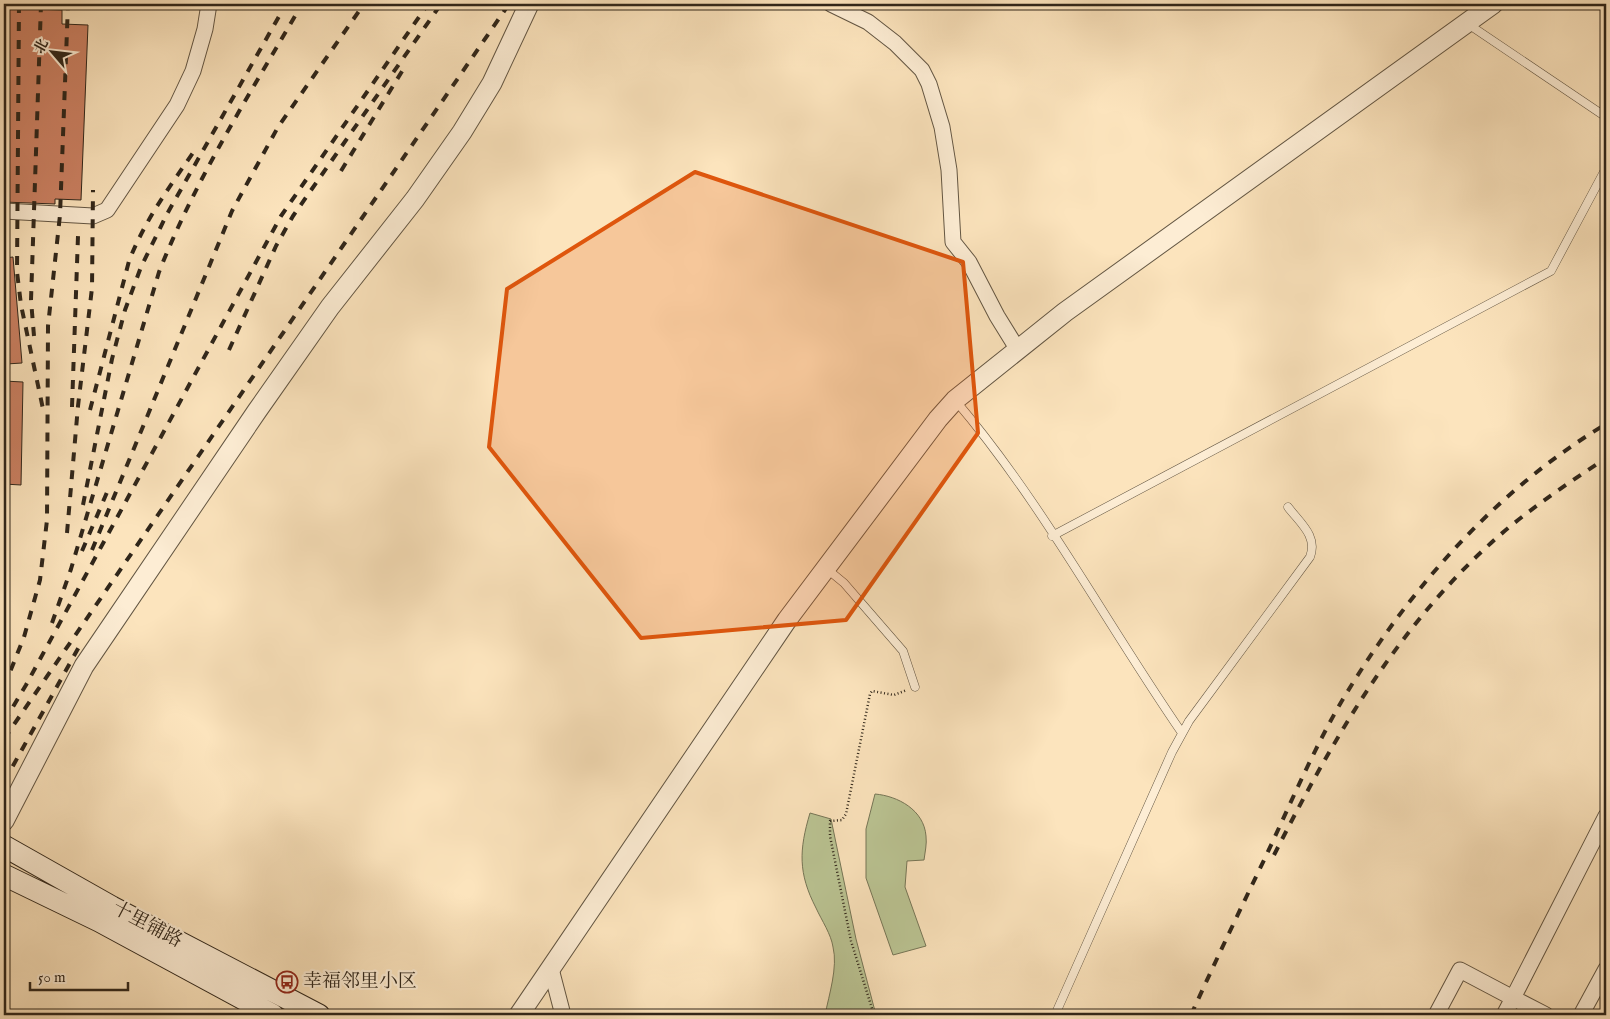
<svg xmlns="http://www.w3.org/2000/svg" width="1610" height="1019" font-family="'IM FELL English','Noto Serif SC',serif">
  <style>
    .green { fill: #bbc594; stroke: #767657 }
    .building { fill: #cb8062; stroke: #30261a }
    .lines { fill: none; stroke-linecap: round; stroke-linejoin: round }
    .service-casing { stroke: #635643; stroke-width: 9 }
    .minor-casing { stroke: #635643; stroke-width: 17 }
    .tertiary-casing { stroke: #635643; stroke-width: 21 }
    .secondary-casing { stroke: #30261a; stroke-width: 23 }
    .path { stroke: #30261a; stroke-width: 2.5; stroke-dasharray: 1 2.5; stroke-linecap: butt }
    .service { stroke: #fdedd4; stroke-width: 8 }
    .minor { stroke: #fdedd4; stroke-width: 15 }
    .tertiary { stroke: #fdedd4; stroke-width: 19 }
    .secondary { stroke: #fdedd4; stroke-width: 21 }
    .rail { stroke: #30261a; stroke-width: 4; stroke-dasharray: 9 9; stroke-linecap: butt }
    .marked { fill: #df560d; fill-opacity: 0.2; stroke: #df560d; stroke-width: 4; stroke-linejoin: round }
    .labels { text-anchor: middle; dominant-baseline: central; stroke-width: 4.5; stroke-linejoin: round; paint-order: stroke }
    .street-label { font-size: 19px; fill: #30261a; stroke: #fdedd4 }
    .poi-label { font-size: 19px; fill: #30261a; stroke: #fdedd4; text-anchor: start }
  </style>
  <rect width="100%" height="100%" fill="#fce4bd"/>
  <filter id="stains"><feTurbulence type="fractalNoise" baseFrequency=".004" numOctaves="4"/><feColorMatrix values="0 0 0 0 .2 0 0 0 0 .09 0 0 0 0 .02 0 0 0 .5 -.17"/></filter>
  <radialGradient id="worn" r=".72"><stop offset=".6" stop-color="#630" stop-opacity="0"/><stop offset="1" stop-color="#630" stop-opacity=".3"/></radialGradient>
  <path class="green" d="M875 794C898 796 924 810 926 836 927 844 925 852 924 860L907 861 905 887 926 946 893 955 866 878V829Z
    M810 813 831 819 856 939 876 1015H825C829 995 838 967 833 947 831 934 822 921 816 908 798 873 799 850 810 813Z"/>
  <path class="building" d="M4 8 62 10V24L88 25 81 200 55 199V204L4 202Z
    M13 257 22 363 6 364 4 258Z
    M4 381 23 382 21 485 4 484Z"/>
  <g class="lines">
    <g class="service-casing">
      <path id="service" d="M1468 24 1606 117
        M955 400C1042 502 1106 623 1182 733
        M1052 536 1551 271 1606 168
        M827 569 844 583 903 651 915 687
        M1055 1015 1172 752 1189 721 1310 557C1318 536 1300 523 1288 507"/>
    </g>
    <g class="minor-casing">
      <path id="minor" d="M831 4 868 22 895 43 922 70 929 84 942 127 949 170 953 242 969 262 997 316 1018 350
        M4 211 93 216 107 210 177 105 193 71 205 29 209 4
        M551 969 563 1015
        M1436 1015 1460 970 1513 998 1606 816
        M1504 1015 1513 998 1546 1015
        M1581 1015 1606 969"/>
    </g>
    <g class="tertiary-casing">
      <path id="tertiary" d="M4 821 84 666 257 411 330 307 415 199 462 132 492 83 529 4
        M519 1015 787 620 938 419 955 400 1065 312 1493 4"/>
    </g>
    <g class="secondary-casing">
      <path id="secondary" d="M4 846 112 907 319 1015
        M4 875 99 921 273 1015"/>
    </g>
    <path class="path" d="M874 1015 851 941 830 836V821L842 820 846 814 870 694 872 691 894 695 907 690"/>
    <use href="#service" class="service"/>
    <use href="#minor" class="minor"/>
    <use href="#tertiary" class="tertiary"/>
    <use href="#secondary" class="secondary"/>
    <path class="rail" d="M19 4 17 272 21 305 43 409
      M341 171 404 68
      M34 336 31 300 41 4
      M229 350 276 246 293 216 441 4
      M72 407 78 236
      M90 410 129 261C145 220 170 186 195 150
      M83 505 112 359 125 310 141 267 167 214 286 4
      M67 533 78 406 92 288 93 190
      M92 550 232 211 278 127 364 4
      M82 551 108 490
      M52 623 71 569 159 272C196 178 251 92 302 4
      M4 687 24 637 40 580 47 520 48 326 60 215 68 4
      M4 722 26 685 281 216 428 4
      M4 739 509 4
      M4 782 80 645
      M1274 855C1332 741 1395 630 1491 543 1526 511 1567 484 1606 458
      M1191 1015C1215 962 1240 910 1265 858 1290 805 1313 750 1343 699 1409 589 1496 490 1606 424"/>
  </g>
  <path class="marked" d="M695 172 963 262 978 433 846 620 641 638 489 447 507 289Z"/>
  <defs>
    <g id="bus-ring" transform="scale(1.125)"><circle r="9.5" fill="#fdedd4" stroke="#8f2418" stroke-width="1.5"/><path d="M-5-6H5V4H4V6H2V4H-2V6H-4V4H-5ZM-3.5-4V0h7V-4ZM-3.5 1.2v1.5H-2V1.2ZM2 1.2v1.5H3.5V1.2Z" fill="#8f2418"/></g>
  </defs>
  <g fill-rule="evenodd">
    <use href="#bus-ring" x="287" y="982"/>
  </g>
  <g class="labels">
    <g class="street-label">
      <text transform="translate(147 925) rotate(28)">十里铺路</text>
    </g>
    <g class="poi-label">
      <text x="303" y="982">幸福邻里小区</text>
    </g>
  </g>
  <rect width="1610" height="1019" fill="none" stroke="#fce4bd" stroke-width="20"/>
  <rect x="5" y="5" width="1600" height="1009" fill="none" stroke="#30261a" stroke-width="2.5"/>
  <rect x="10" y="10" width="1590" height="999" fill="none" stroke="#30261a"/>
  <g transform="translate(52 52) rotate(298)" stroke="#fdedd4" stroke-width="4" paint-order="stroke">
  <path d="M0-4L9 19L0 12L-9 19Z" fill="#30261a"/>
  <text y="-8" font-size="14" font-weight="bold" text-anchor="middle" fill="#30261a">北</text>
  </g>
  <path d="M30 982v8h98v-8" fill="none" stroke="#30261a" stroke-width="2.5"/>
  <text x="38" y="982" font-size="15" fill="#30261a" stroke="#fdedd4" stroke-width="4" paint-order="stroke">50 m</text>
  <rect width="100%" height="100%" filter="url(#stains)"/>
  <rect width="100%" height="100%" fill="url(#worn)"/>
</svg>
